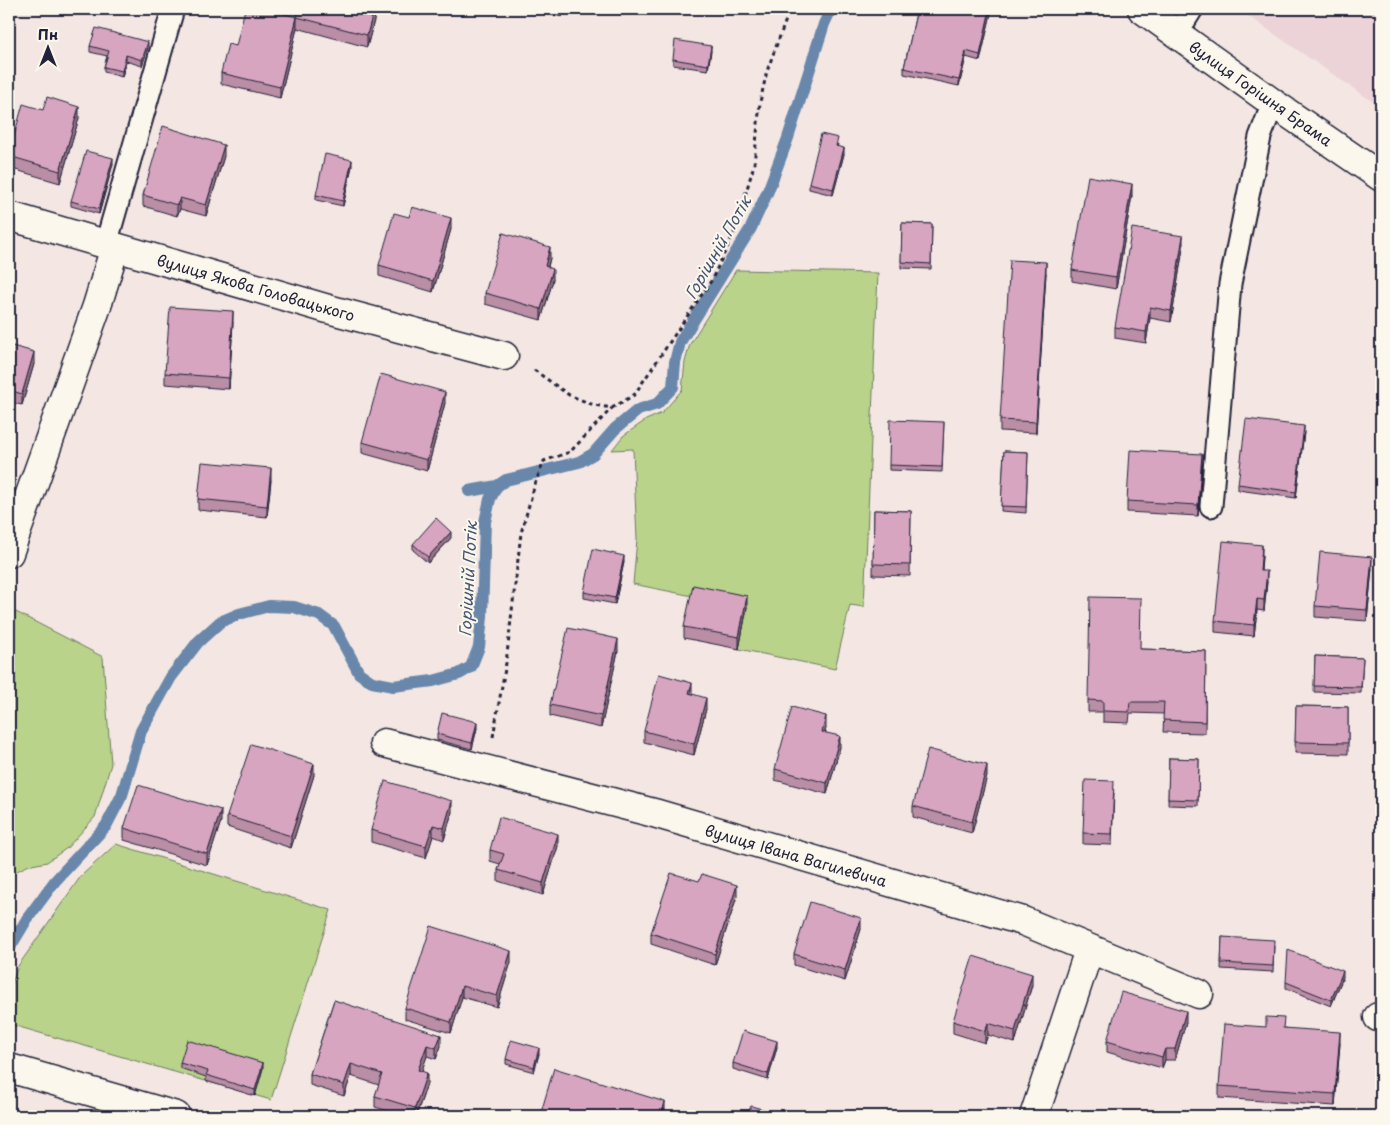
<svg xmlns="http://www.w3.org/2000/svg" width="1390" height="1125" font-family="'Playpen Sans',sans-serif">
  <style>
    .built { fill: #ecd3d8 }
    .green { fill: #b9d38a; stroke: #6e7a62 }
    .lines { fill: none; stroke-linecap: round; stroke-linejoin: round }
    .stream { stroke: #6887aa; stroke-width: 12 }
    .service-casing { stroke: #22223b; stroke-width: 25 }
    .minor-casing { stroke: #22223b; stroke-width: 31 }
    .tertiary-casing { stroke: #22223b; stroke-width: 31 }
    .path { stroke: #22223b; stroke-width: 3; stroke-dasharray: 4 4; stroke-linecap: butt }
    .service { stroke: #fbf7ec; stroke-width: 21 }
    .minor { stroke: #fbf7ec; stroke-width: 28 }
    .tertiary { stroke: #fbf7ec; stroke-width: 28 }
    .wall { fill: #ba8ea5; stroke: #22223b }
    .shaded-wall { fill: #977486; stroke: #22223b }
    .building { fill: #d8a5c0; stroke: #22223b }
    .labels { text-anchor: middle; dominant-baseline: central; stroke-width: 4; stroke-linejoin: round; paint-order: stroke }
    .street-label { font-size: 15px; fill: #22223b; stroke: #fbf7ec }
    .water-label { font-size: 16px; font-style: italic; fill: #455472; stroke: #fbf7ec }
  </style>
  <rect width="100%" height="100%" fill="#f4e7e3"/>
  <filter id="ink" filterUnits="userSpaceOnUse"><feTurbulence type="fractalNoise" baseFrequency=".02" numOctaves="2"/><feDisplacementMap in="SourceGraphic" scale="10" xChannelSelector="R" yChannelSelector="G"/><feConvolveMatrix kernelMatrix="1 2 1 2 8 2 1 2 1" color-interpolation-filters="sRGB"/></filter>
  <g filter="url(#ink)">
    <path class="built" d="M1238 9H1381V96L1376 104Z"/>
    <path class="green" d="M736 270 878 273 864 607 850 605 835 669 739 649 747 607 633 584 637 539 633 449 612 450 623 436 646 420 662 413 682 390 685 362 690 344Z
      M16 612 103 657 111 764 95 817 67 848 47 862 27 866 15 872 9 879V623Z
      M116 844 331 910 271 1100 9 1024V992L18 966 81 876Z"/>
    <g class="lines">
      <path class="stream" d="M469 491 497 486
        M9 949 27 919 55 881 106 826 122 795 141 731 171 677 198 642 220 622 239 614 269 606 294 607 319 615 334 626 359 673 372 682 393 686 433 681 459 674 471 667 479 647 482 617 485 522 490 499 497 486 506 480 579 462 593 454 615 429 638 410 657 404 673 387 675 362 680 342 751 228 768 191 788 138 824 24 831 9"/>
      <g class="service-casing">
        <path id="service" d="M1177 33 1192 9
          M106 244 173 9
          M1211 506 1230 284 1260 137 1273 103"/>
      </g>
      <g class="minor-casing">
        <path id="minor" d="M9 216 328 309 504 356
          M9 553 97 306 115 247
          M384 743 654 813 1023 921 1199 994
          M1378 1017 1381 1018
          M9 1068 176 1116
          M1034 1116 1089 950"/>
      </g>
      <g class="tertiary-casing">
        <path id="tertiary" d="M1142 9 1273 103 1381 177"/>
      </g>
      <path class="path" d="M534 370 569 395 594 405 612 408 634 395 711 281 734 233 754 165 760 102 767 71 790 9
        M493 737 506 663 521 533 535 484 544 461 570 452 612 408"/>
      <use href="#service" class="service"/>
      <use href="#minor" class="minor"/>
      <use href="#tertiary" class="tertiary"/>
    </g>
    <path class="wall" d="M299 9H377L367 47 297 28 280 98 221 84V73L236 46 297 17Z
      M533 9H564L562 17 533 10Z
      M917 9H992L980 61 966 57 959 86 904 74V68Z
      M90 46 148 48 142 66 126 61 122 77 104 72V67L107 56 90 52Z
      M711 51 708 70 673 65V59Z
      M43 110 79 118 60 183 9 168V154Z
      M838 144 837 147 844 154 833 195 809 189V183Z
      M224 156 206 216 180 209 177 216 143 206V195Z
      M113 164 99 214 71 206V201Z
      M352 166 343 206 316 200V195Z
      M1132 195 1116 289 1072 281V270Z
      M902 223 932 224 931 269 901 268Z
      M451 229 433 292 379 276V265Z
      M1183 248 1171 322 1150 318 1146 343 1115 338V327Z
      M550 258 548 267 553 280 541 320 485 304V293Z
      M1046 273 1036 433 1000 431V420Z
      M233 322 229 389 165 384V373Z
      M9 345 34 364 22 405 9 402Z
      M445 403 427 471 362 453V442Z
      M944 422 942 472 889 470V465Z
      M1304 432 1296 498 1238 490V484Z
      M1004 451 1028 452 1026 513 1001 511Z
      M1202 465 1198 516 1127 512V501Z
      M271 480 267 517 198 510V499Z
      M874 510 911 511 910 576 873 575Z
      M451 538 428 563 413 550V544Z
      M1262 556 1261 571 1267 582 1264 611 1257 610 1254 636 1215 632V621Z
      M624 562 615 604 584 598V592Z
      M1372 568 1367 621 1315 617V606Z
      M747 607 739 649 684 638V627Z
      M1140 649 1206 651 1205 733 1163 732 1164 714 1130 713 1129 723 1103 722V712H1088V700Z
      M618 651 601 728 550 716V705Z
      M1315 656 1363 658 1361 693 1314 692Z
      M692 694 706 709 694 755 644 742V731Z
      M1296 706 1348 707V754L1295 753Z
      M477 728 472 749 437 740V734Z
      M826 728 825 732 840 747 827 794 775 780V769Z
      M1169 758 1199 759 1198 806 1168 805Z
      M314 775 291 848 227 827V816Z
      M987 776 972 833 913 817V806Z
      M1114 793 1112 845 1083 844V833Z
      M452 812 444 840 433 836 426 858 371 842V830Z
      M221 821 207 865 124 840V828Z
      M558 846 543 895 498 881V870L500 864 490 861V850Z
      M737 896 715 965 651 944V933Z
      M861 929 845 981 794 965V954Z
      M1222 937 1274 946 1273 972 1221 969Z
      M511 962 497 1007 462 997 451 1033 405 1019V1008Z
      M1343 977 1331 1006 1286 988V982Z
      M1032 985 1015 1043 988 1035 985 1043 953 1033V1021Z
      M334 1000 441 1046 436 1059 427 1056 421 1072 427 1084 416 1116H405L375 1107V1096L379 1085 351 1076 344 1096 310 1085V1074Z
      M1186 1022 1175 1060H1165L1162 1068 1107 1052V1041Z
      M1284 1028 1340 1043 1335 1106 1219 1098V1086Z
      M777 1047 768 1080 733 1069V1063Z
      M539 1054 534 1072 506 1064V1059Z
      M180 1063 263 1068 255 1096 206 1081V1077L180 1068Z"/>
    <path class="shaded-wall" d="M374 9H377L367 47V35Z
      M562 9H564L562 17Z
      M990 9H992L980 61V55Z
      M297 17V28L280 98V87Z
      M148 42V48L142 66V60Z
      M711 46V51L708 70V65Z
      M966 51V57L959 86V80Z
      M126 55V61L122 77V71Z
      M79 107V118L60 183V171Z
      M224 145V156L206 216V205Z
      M844 148V154L833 195V189Z
      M113 158V164L99 214V209Z
      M352 160V166L343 206V201Z
      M1132 184V195L1116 289V277Z
      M180 198V209L177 216V205Z
      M451 218V229L433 292V281Z
      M1183 236V248L1171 322V311Z
      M550 247V258L545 277V266Z
      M1046 262V273L1036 433V422Z
      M553 269V280L541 320V309Z
      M1150 307V318L1146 343V332Z
      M233 311V322L229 389V378Z
      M34 352V364L22 405V394Z
      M445 392V403L427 471V460Z
      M1304 426V432L1296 498V492Z
      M1202 454V465L1198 516V505Z
      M271 468V480L267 517V506Z
      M451 532V538L428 563V557Z
      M1262 545V556L1260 582V571Z
      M624 556V562L615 604V598Z
      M1372 557V568L1367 621V610Z
      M1267 571V582L1264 611V600Z
      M747 596V607L739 649V637Z
      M1257 599V610L1254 636V625Z
      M618 639V651L601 728V716Z
      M692 683V694L689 693Z
      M706 698V709L694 755V744Z
      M826 716V728L822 743V732Z
      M477 722V728L472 749V743Z
      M840 736V747L827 794V783Z
      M314 764V775L291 848V836Z
      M987 765V776L972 833V822Z
      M452 801V812L444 840V828Z
      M221 810V821L207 865V854Z
      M433 825V836L426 858V846Z
      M558 834V846L543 895V883Z
      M737 885V896L715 965V954Z
      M861 918V929L845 981V970Z
      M511 951V962L497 1007V996Z
      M1343 971V977L1331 1006V1000Z
      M1032 974V985L1015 1043V1031Z
      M462 986V997L451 1033V1022Z
      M1186 1011V1022L1175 1060V1049Z
      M988 1023V1035L985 1043V1031Z
      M1340 1032V1043L1335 1106V1094Z
      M441 1035V1046L436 1059V1048Z
      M777 1041V1047L768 1080V1074Z
      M427 1045V1056L418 1082V1070Z
      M539 1048V1054L534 1072V1067Z
      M1165 1049V1060L1162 1068V1057Z
      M263 1063V1068L255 1096V1090Z
      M351 1064V1076L344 1096V1085Z
      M427 1073V1084L416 1116H415V1108Z
      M665 1102V1113L664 1116H661Z"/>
    <path class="building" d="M245 9H264L297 17 280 87 221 73 228 44 236 46Z
      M299 9H374L367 35 297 17Z
      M917 9H990L980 55 966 51 959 80 904 68Z
      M96 28 148 42 142 60 126 55 122 71 104 67 109 51 90 46Z
      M675 40 711 46 708 65 673 59Z
      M47 97 79 107 60 171 9 156V154L23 104 43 110Z
      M163 126 224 145 206 205 180 198 177 205 143 195Z
      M821 134 838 138 836 146 844 148 833 189 809 183Z
      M86 151 113 158 99 209 71 201Z
      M325 154 352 160 343 201 316 195Z
      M1088 176 1132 184 1116 277 1072 270Z
      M412 207 451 218 433 281 379 265 394 213 409 217Z
      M902 223 932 224 931 264 901 262Z
      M1132 228 1183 236 1171 311 1150 307 1146 332 1115 327Z
      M503 233 550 247 545 266 553 269 541 309 485 293Z
      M1010 260 1046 262 1036 422 1000 420Z
      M170 307 233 311 229 378 165 373Z
      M9 345 34 352 22 394 9 390Z
      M381 374 445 392 427 460 362 442Z
      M1246 419 1304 426 1296 492 1238 484Z
      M890 420 944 422 942 467 889 465Z
      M1130 450 1202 454 1198 505 1127 501Z
      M1004 451 1028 452 1026 507 1001 506Z
      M202 462 271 468 267 506 198 499Z
      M874 510 911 511 910 565 873 564Z
      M436 518 451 532 428 557 413 544Z
      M1223 541 1262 545 1260 571H1267L1264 600 1257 599 1254 625 1215 621Z
      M593 549 624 556 615 598 584 592Z
      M1320 552 1372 557 1367 610 1315 606Z
      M693 585 747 596 739 637 684 627Z
      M1090 597 1141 598 1140 649 1206 651 1205 722 1163 720 1164 702H1130L1129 712 1103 711V701L1088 700Z
      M568 628 618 639 601 716 550 705Z
      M1315 656 1363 658 1361 687 1314 686Z
      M659 674 692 683 689 693 706 698 694 744 644 731Z
      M1296 706 1348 707V743L1295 742Z
      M792 707 826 716 822 732 840 736 827 783 775 769Z
      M442 713 477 722 472 743 437 734Z
      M251 744 314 764 291 836 227 816Z
      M928 749 987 765 972 822 913 806Z
      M1169 758 1199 759 1198 800 1168 799Z
      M1085 780 1114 781 1112 834 1083 833Z
      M385 781 452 801 444 828 433 825 426 846 371 830Z
      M138 785 221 810 207 854 124 828Z
      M499 817 558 834 543 883 498 870 504 854 490 850Z
      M671 873 699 881 702 874 737 885 715 954 651 933Z
      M810 902 861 918 845 970 794 954Z
      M431 926 511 951 497 996 462 986 451 1022 405 1008Z
      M1222 937 1274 940 1273 966 1221 963Z
      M1288 950 1343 971 1331 1000 1286 982Z
      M973 956 1032 974 1015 1031 988 1023 985 1031 953 1021Z
      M1121 992 1186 1011 1175 1049H1165L1162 1057 1107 1041Z
      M334 1000 441 1035 436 1048 427 1045 418 1070 427 1073 415 1108 375 1096 382 1074 351 1064 344 1085 310 1074Z
      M1266 1017 1284 1018 1283 1028 1340 1032 1335 1094 1219 1086 1224 1024 1266 1027Z
      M743 1031 777 1041 768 1074 733 1063Z
      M187 1040 263 1063 255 1090 206 1075 208 1071 180 1063Z
      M511 1040 539 1048 534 1067 506 1059Z
      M554 1068 665 1102 661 1116H540Z
      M751 1106 788 1116H747Z"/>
  </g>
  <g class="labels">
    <g class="street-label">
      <text transform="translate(1261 93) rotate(35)">вулиця Горішня Брама</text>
      <text transform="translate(256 287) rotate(16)">вулиця Якова Головацького</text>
      <text transform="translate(796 855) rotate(16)">вулиця Івана Вагилевича</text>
    </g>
    <g class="water-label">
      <text transform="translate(717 247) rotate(-60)">Горішній Потік</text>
      <text transform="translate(467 579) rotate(-87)">Горішній Потік</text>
    </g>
  </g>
  <rect width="1390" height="1125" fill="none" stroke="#fbf7ec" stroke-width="30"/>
  <rect x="15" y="15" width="1360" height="1095" fill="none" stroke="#22223b" stroke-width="2" filter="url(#ink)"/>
  <g transform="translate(48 48)" stroke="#fbf7ec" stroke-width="4" paint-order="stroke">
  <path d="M0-4L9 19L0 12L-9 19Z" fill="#22223b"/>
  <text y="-8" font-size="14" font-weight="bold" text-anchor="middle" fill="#22223b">Пн</text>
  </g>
</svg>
